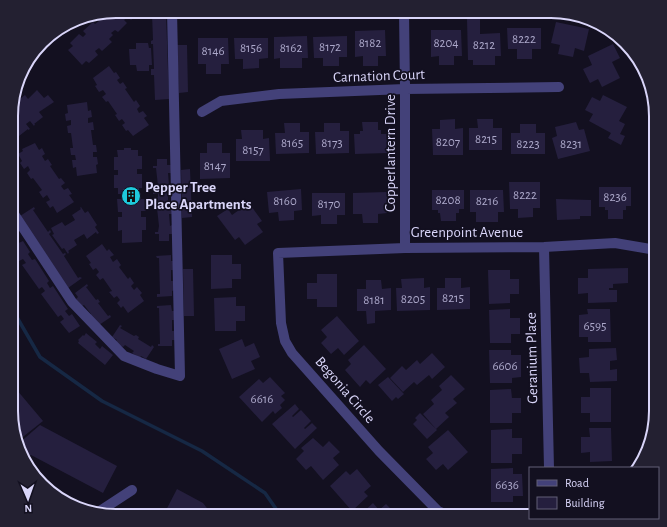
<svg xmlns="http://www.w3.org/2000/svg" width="667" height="527" font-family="'Alegreya Sans',sans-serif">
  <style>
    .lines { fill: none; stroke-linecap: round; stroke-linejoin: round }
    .stream { stroke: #162844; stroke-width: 3.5 }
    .building { fill: #251f3e }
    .minor { stroke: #434179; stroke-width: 10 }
    .labels { text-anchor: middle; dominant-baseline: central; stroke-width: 3.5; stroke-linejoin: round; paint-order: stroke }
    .number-label { font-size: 13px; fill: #aca8ca }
    .street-label { font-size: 15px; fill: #d9d5f9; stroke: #131020 }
    .poi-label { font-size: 15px; font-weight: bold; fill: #d9d5f9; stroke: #131020; text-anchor: start }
    .rim { fill: none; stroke: #d9d5f9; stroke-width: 2 }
  </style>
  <rect width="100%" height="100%" fill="#131020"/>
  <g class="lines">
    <path class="stream" d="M11 307 40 357 102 401 202 451 265 493 281 516"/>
  </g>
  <path class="building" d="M116 11H141L131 20 128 17 124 20 127 23 118 32 115 30 111 33 113 35 109 39 112 42 102 51 99 48 95 51 98 55 89 63 86 61 82 65 68 50 73 46 70 43 79 34 83 37 86 34 83 31 93 22 95 24 99 21 97 19 102 15 100 14Z
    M166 13 169 99 155 100 154 75H151V69H154L153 44H151V41L153 40 152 14Z
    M467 19H480V34L500 33 501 56H495V65H473V60H468Z
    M556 22 589 29 584 51 575 48 573 57 558 54 560 45 551 43Z
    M507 28H541V49H532V59H517V49H508Z
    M385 30 386 56H378V66H363V56L355 57V31Z
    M431 30H461L462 56H454V65H439V56L431 57Z
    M307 36 308 58H302V68H280V58L274 59V37Z
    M347 36V57H339V66H323V58H314L313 37Z
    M46 38 48 40 42 47 40 46Z
    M198 38H228L229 64H221V74H206V64H198Z
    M234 38H268V58L259 59V68L243 69V59H235Z
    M136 43H148L149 48H151L152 65H149V71H137L136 65H130L129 49H136Z
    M613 44 620 58 612 62 620 78 602 87 598 79 590 83 583 69 592 65 588 56Z
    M177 45H187L188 92 179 93Z
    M109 66 114 73 116 72 120 78 117 80 120 84 123 82 127 88 125 89 134 102 136 100 140 106 137 109 139 113 143 111 147 116 144 118 149 125 133 136 128 130 126 131 122 125 125 123 122 119 119 121 115 115 117 114 108 101 106 102 102 97 106 94 103 90 99 92 95 86 97 85 93 78Z
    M37 90 44 98 48 95 54 102 39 112 43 117 34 124H35L34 126 30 121 26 124 30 129 28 130V129L19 136 16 132 12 135V108L15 111 19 108 14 102 15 101 16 102 25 95 28 99Z
    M603 95 627 107 619 121 625 124 620 134 625 136 621 145 608 138 611 133 589 121 593 114 585 110 592 97 600 101Z
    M87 102 88 111 91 110 92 117 88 118V123L93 122 94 130H91L93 145H96L97 152H93V157H97L98 164 96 165 97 173 77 176 76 167 73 168 72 160H76L75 155H71L70 148H73L71 133H68L67 126 71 125V120L66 121 65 114 68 113 67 105Z
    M455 119V129L463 128V155H433L432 129H440V120Z
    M477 119H493V128H502V150H469V128H478Z
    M362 122H378V130H381V134H387V153L355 154 354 134H360V131H363Z
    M576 122 579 130 584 129 590 151 558 159 552 138 557 136 555 127Z
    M284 123H300V132H309V153L276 154 275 133H285Z
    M324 123H340V131H349V153L316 154 315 132H324Z
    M520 124H536V133H545V154H511V133H520Z
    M241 130H263V139L269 138 270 161H236V139H242Z
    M35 143 39 150 42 148 45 154 42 156 45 161 48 159 52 165 50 166 59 179 61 178 65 183 61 186 64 190 68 188 72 194 69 195 74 202 57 213 53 206 50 208 46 202 50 200 47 195 43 198 39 192 42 190 33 178 31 179 27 173 30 170 28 166 24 169 20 163 22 161 18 154 23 151 22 149Z
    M207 143H222V153H230V178L200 179V153H207Z
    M124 148H131V150H138V156H142V169H137V174H142V188H139V193H141V199H145L146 211H141V217H146V230H142V242L122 243V230L118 231V217H122V212H118L117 199H121V194H118V188H114V175H118V170H114V157H118L117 150H124Z
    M157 159H167V165H171V173H168L169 185H171V193L168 194V206L172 205V214H169L170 226 172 225V234H169V241H159V234H155V232H158L159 226 157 208H154V206H158V203H156V197H158V194H153V192H157L158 186 156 168H153V166H157Z
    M190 169 192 217 182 218 181 170Z
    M509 182H540V208H533V217L518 218V209H510Z
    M599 187H631V206H626V210H623V219H608V210H605V207H599Z
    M301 189 302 210 294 211V220L279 221 278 212 269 213 267 192Z
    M432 190H464V209H459V213H456V221H441L440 213H438V210H432Z
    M470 190H503L504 212H498V222H476V212H470Z
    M387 192V213L378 214V223H363L362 214H353V193Z
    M312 193H345V215H337V224H321V215L312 216Z
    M556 199 591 200V216H580V219L557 220Z
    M249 203 262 221 257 224 263 232 245 245 239 237 235 240 217 216 228 209 232 215Z
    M34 207 35 209 33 210 48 232 50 230 51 232 49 234 63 254 65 253 66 254 64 256 78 278 80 277 82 278 68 288 20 216Z
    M81 207 85 213 88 211 97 225 95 227 99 233 97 234 96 232 87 239 84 234 74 240 77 245 68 251 69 252 68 254 64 248 62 249 52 235 54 234 51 228 62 222 65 226 75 220 72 215 81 209 80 208Z
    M12 222 19 234 16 237V239L12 241Z
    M23 241 30 252 28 254 32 260 35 259 49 281 47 283 50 288 53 286 68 309 65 311 69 316 72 314 80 326 69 333 60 322 64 319 61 315 58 317 41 294 45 291 42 287 39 289 22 265 26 263 23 259 19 261 15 254 12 248 13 247 12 246Z
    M102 244 107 251 109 249 114 255 110 257 113 262 117 259 121 265 119 267 128 279 130 277 134 283 131 286 134 290 137 287 142 293 140 295 144 301 128 313 123 306 121 308 117 303 120 300 117 296 114 298 109 292 112 291 103 278 100 280 96 275 99 272 96 268 93 270 89 264 91 263 86 256Z
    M171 255V261H174V270H171V281H174L175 290 172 291V296L157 297V294H160L159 258H157L156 256Z
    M211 255H232V264H241V279H232V288L211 289Z
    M628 268V283L613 284V288H609V290H617V302L588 303V293L578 294V278H588V269Z
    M183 269H193L194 316H184Z
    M488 270H510V279H519V294H510V303L489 304Z
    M317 274H337V307H317V299H307V283H317Z
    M424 278V288L430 287V310L397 311 396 288H402L401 279Z
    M445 278H461V288L470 287V309L437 310V288H445Z
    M366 280H381L382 289 391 288V310L375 311V323L367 324 366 311H357V289H366Z
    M87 284 88 286 86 287 96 300 98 299 100 302 98 303 108 316 110 315 111 317 99 325 88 315 91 314 84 305 82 306 76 299 78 297 75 293Z
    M236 297V306H245V321H236V331H215L214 298Z
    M171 305 172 311H174L175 320H172V331H175V340H172V346H158V344H160L159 308H157V306Z
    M510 309V318H520V334H511V343H490L489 310Z
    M587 309H610L611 342H588V337H579V315L588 314Z
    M337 316 359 341 344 355 338 348 331 354 321 343 327 337 321 330Z
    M120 325 122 326 120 328 134 336 136 335 139 337 138 339 151 347 152 345 154 347 146 359 141 356 140 358 132 353 134 351 125 345 123 347 115 342 117 340 112 337Z
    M86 333 97 342 95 344 100 349 102 346 113 355 105 365 78 343 79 341 78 340 83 335 84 336Z
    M242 339 245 347 254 343 260 357 251 361 255 369 232 379 219 349Z
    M364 345 386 369 370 384 366 380 360 387 345 370 351 364 348 360Z
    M616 348 617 360 610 361V370L617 369V381L590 382 589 373H580L579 358 589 357V349Z
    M489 350H511V355H521V377L512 378V383H490Z
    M432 353 445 367 432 379 429 375 417 385 414 382 403 392 390 378 402 366 406 370 417 360 420 364Z
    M451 375 465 389 453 399 457 403 445 413 449 417 436 429 423 414 434 404 431 400 442 390 439 386Z
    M270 377 285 393 281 396 285 400 280 405 282 408 275 414 273 411 262 422 239 397 259 379 263 383Z
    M388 377 404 394 398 399 396 397 392 401 378 385Z
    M11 383 43 421 19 440 16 437 11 418Z
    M590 388H611V422H590V413H581V397H590Z
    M511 389 512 398H521V413H512V423H490V390Z
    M295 404 299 409 292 416 293 417 301 410 311 421 304 428 305 429 312 423 317 428 295 449 272 424Z
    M420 413 437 430 427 439 413 424 417 420 415 418Z
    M40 425 117 466 103 493 31 455 24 461 22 457 18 444Z
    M589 428H611L612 461 590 462V452L581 453V437H590Z
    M512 429V438H522V454H512V463H491V430Z
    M448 430 468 452 448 470 443 464 436 470 426 459 433 453 428 447Z
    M313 438 323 447 329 441 340 452 333 458 339 465 323 480 311 466 306 470 296 459 304 451 301 448Z
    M513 468V474H522L523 496H513V502H491V469Z
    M357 469 371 486 364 492 368 496 352 511 330 486 346 471 350 475Z
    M177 489 203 503 213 516H163Z
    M373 503 379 510 386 504 397 515 359 516Z"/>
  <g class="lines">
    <path class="minor" d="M404 11 405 89V248
      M50 35 52 37
      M202 112 221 101 279 94 405 89 559 87
      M12 211 72 302 124 356 157 369 180 376 172 11
      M544 247 549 468
      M97 513 132 490
      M450 516 438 511 379 451 292 353 285 341 281 323 278 253 405 248 544 247 615 243 656 250"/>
  </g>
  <defs>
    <g id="building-disc" transform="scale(1)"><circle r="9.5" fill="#1ecadc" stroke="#131020"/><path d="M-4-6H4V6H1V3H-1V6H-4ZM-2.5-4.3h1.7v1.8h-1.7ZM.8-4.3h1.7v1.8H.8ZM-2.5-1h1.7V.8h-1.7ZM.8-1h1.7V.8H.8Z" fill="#111"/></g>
  </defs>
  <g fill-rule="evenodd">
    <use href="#building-disc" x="131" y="196"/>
  </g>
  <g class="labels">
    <g class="number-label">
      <text x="524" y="39">8222</text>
      <text x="370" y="43">8182</text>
      <text x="446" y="43">8204</text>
      <text x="484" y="45">8212</text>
      <text x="330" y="47">8172</text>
      <text x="251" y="48">8156</text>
      <text x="291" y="48">8162</text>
      <text x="213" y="51">8146</text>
      <text x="486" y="139">8215</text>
      <text x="448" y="142">8207</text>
      <text x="292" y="143">8165</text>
      <text x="332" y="143">8173</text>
      <text x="528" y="144">8223</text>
      <text x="571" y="144">8231</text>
      <text x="253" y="150">8157</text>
      <text x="215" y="166">8147</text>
      <text x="525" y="195">8222</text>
      <text x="615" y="197">8236</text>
      <text x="448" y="200">8208</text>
      <text x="285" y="201">8160</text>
      <text x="487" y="201">8216</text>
      <text x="329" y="204">8170</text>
      <text x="453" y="298">8215</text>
      <text x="413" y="299">8205</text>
      <text x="374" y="300">8181</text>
      <text x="595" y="326">6595</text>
      <text x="505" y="366">6606</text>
      <text x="262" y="399">6616</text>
      <text x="507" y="485">6636</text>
    </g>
    <g class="street-label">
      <text transform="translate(379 76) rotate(-2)">Carnation Court</text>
      <text transform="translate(390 153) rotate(-90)">Copperlantern Drive</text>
      <text x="467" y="232">Greenpoint Avenue</text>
      <text transform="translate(532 358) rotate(-91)">Geranium Place</text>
      <text transform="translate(345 390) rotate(49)">Begonia Circle</text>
    </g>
    <g class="poi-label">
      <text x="145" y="187">Pepper Tree<tspan x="145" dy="17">Place Apartments</tspan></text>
    </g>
  </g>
  <path d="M0 0H667V527H0ZM116 18H551A98 98 0 0 1 649 116V411A98 98 0 0 1 551 509H116A98 98 0 0 1 18 411V116A98 98 0 0 1 116 18Z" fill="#232031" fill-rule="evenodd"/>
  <path class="rim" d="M116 18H551A98 98 0 0 1 649 116V411A98 98 0 0 1 551 509H116A98 98 0 0 1 18 411V116A98 98 0 0 1 116 18Z"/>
  <rect x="529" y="467" width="130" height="52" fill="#131020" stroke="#625f77"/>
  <rect x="537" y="480" width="20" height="6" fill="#434179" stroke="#625f77"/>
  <text x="565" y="487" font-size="12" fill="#d9d5f9">Road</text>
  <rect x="537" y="497" width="20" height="12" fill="#251f3e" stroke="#625f77"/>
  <text x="565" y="507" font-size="12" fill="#d9d5f9">Building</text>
  <g transform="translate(28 499) rotate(178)" stroke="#131020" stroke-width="3" paint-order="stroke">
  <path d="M0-3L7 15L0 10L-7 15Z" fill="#d9d5f9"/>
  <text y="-6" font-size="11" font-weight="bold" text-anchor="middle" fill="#d9d5f9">N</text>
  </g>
</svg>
